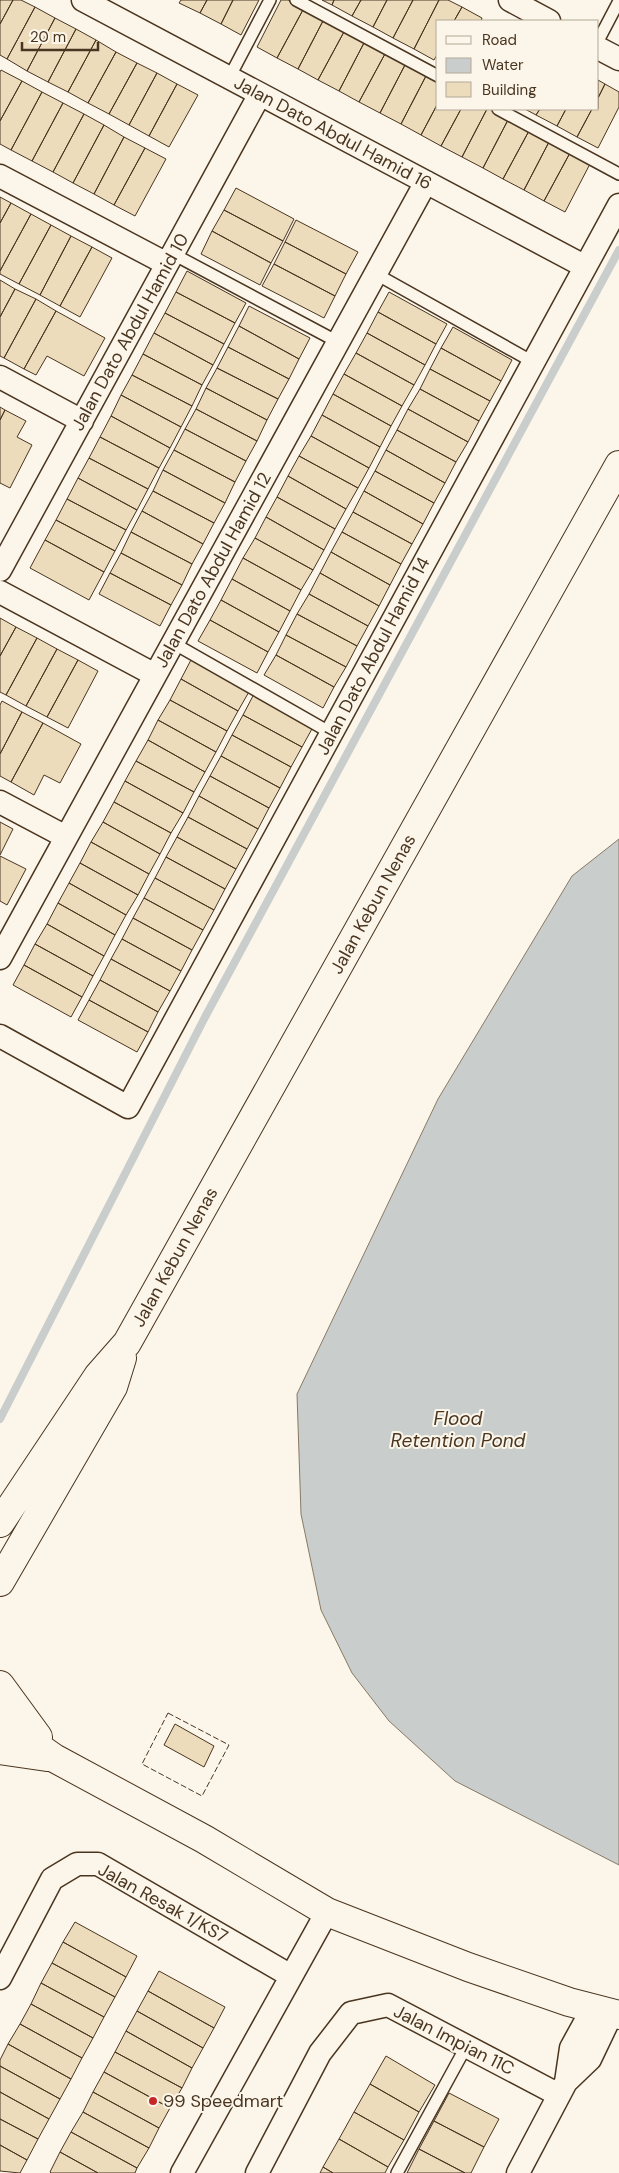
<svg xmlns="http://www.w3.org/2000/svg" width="619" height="2173" font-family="'DM Sans',sans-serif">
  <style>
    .water { fill: #c9cecd; stroke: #887966 }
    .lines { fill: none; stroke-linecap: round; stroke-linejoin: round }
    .stream { stroke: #c9cecd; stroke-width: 8 }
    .building { fill: #ecdcbc; stroke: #4a3520 }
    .service-casing { stroke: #4a3520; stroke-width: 14 }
    .minor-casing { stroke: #4a3520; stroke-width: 25 }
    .tertiary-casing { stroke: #4a3520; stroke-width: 30 }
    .service { stroke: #fbf6e9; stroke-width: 11 }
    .minor { stroke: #fbf6e9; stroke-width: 22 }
    .tertiary { stroke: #fbf6e9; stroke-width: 28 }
    .fence { stroke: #4a3520; stroke-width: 1; stroke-dasharray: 6 2.5; stroke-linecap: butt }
    .poi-dot { fill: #c62828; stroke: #fbf6e9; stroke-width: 2 }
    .labels { text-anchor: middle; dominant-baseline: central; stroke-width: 4; stroke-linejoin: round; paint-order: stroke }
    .street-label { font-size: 18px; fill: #4a3520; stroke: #fbf6e9 }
    .poi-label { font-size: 18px; fill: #4a3520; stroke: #fbf6e9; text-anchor: start }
    .water-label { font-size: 19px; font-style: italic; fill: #4a3520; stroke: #fbf6e9 }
  </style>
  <rect width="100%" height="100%" fill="#fbf6e9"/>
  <path class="water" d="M619 839V1865L455 1781 389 1721 352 1673 321 1610 301 1514 297 1394 438 1099 572 876Z"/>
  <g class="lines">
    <path class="stream" d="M0 1419 204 1019 619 250"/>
  </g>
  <path class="building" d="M0 0H13L0 24Z
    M13 0H21L35 7 7 59 0 55V24Z
    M181 0H207L200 13 179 3Z
    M207 0H233L221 24 200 13Z
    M233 0H259L241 35 221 24Z
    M281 0H288L304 8 277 58 257 47Z
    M322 0H334L332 5Z
    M334 0H361L352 16 332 5Z
    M361 0H387L373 27 352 16Z
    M387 0H413L393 38 373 27Z
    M413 0H439L414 49 393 38Z
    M439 0H448L462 7 454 21H438V53L434 60 414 49Z
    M35 7 55 18 27 71 7 59Z
    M462 7 482 18 481 21H454Z
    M304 8 324 19 298 69 277 58Z
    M55 18 76 29 48 82 27 71Z
    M324 19 345 30 318 80 298 69Z
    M76 29 96 40 68 92 48 82Z
    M345 30 365 41 339 91 318 80Z
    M96 40 116 52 88 103 68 92Z
    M365 41 386 52 359 102 339 91Z
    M116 52 137 63 109 114 88 103Z
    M386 52 406 63 380 113 359 102Z
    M137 63 157 73 129 125 109 114Z
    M406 63 427 74 401 124 380 113Z
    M1 70 22 81 0 121V72Z
    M157 73 177 84 149 136 129 125Z
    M427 74 438 80V103L421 135 401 124Z
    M598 80 605 84 598 98Z
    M22 81 42 92 11 150 0 144V121Z
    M177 84 198 95 169 147 149 136Z
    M605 84 619 92V107L598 148 577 137 592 109H598V98Z
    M42 92 63 103 32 161 11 150Z
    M63 103 84 114 53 172 32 161Z
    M438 103V109H461L441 146 421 135Z
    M461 109H487L462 157 441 146Z
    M487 109H492L509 118 483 168 462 157Z
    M525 109H540L536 115Z
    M540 109H566L557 126 536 115Z
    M566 109H592L577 137 557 126Z
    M84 114 104 125 73 183 53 172Z
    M509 118 530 129 503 179 483 168Z
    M104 125 124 137 94 194 73 183Z
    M530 129 550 140 524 190 503 179Z
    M124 137 145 148 114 205 94 194Z
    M550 140 571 151 544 201 524 190Z
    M145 148 166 159 135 216 114 205Z
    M571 151 591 162 565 212 544 201Z
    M236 188 294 219 283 241 224 210Z
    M0 197 11 203 0 223Z
    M11 203 31 214 0 271V223Z
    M224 210 283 241 271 263 212 231Z
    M31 214 51 225 19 284 0 274V271Z
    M296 220 358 252 346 274 285 242Z
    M51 225 71 236 40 295 19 284Z
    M212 231 271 263 260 285 201 254Z
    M71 236 92 247 60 306 40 295Z
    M285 242 346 274 335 296 274 264Z
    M92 247 112 258 80 317 60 306Z
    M274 264 335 296 324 318 262 286Z
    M187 271 246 303 235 323 176 292Z
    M0 280 15 289 0 317Z
    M15 289 36 299 4 358 0 356V317Z
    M176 292 235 323 224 344 165 313Z
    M389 292 447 324 436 344 378 312Z
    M36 299 56 311 24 369 4 358Z
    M249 306 310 338 299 359 239 326Z
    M56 311 105 338 84 376 47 356 36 375 24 369Z
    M378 312 436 344 425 365 367 333Z
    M165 313 224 344 213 365 154 333Z
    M239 326 299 359 289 379 228 347Z
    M453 327 512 360 501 381 441 348Z
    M154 333 213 365 202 385 143 354Z
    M367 333 425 365 414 385 356 353Z
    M228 347 289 379 278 399 217 368Z
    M441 348 501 381 490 401 430 369Z
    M356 353 414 385 402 406 344 374Z
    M143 354 202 385 192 406 132 375Z
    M217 368 278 399 267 420 206 388Z
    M430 369 490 401 479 421 420 389Z
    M344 374 402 406 391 426 333 394Z
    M132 375 192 406 181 427 121 395Z
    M206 388 267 420 257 441 196 409Z
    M420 389 479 421 468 442 408 409Z
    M333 394 391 426 380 447 322 415Z
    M121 395 181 427 170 448 111 416Z
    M0 407 5 410 0 420Z
    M196 409 257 441 246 461 185 429Z
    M408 409 468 442 456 462 397 430Z
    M5 410 26 421 17 437 32 445 10 488 0 483V420Z
    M322 415 380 447 369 468 311 436Z
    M111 416 170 448 159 468 100 437Z
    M185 429 246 461 235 482 174 450Z
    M397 430 456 462 445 483 386 450Z
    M311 436 369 468 358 488 299 456Z
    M100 437 159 468 148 489 89 458Z
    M174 450 235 482 225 503 163 470Z
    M386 450 445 483 434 503 375 471Z
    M299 456 358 488 346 509 288 476Z
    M89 458 148 489 137 510 78 478Z
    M163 470 225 503 214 523 153 491Z
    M375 471 434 503 423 524 364 491Z
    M288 476 346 509 335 529 277 497Z
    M78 478 137 510 126 530 67 499Z
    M153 491 214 523 203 544 142 511Z
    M364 491 423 524 412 544 353 512Z
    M277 497 335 529 324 550 266 517Z
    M67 499 126 530 115 551 56 520Z
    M142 511 203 544 192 564 131 532Z
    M353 512 412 544 401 564 342 532Z
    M266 517 324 550 313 570 255 538Z
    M56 520 115 551 104 572 45 540Z
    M131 532 192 564 182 585 121 553Z
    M342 532 401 564 390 585 331 552Z
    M255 538 313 570 301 590 243 558Z
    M45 540 104 572 89 600 30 568Z
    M331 552 390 585 379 606 320 573Z
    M121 553 182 585 171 605 110 573Z
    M243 558 301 590 290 611 232 579Z
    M110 573 171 605 160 626 99 594Z
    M320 573 379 606 368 626 309 594Z
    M232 579 290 611 279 632 221 600Z
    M309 594 368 626 357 646 297 614Z
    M221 600 279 632 268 652 210 620Z
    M297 614 357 646 346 667 286 635Z
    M0 618 16 627 0 656Z
    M210 620 268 652 257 673 198 641Z
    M16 627 37 638 6 695 0 692V656Z
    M286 635 346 667 334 687 276 655Z
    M37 638 57 649 26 706 6 695Z
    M57 649 78 660 47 717 26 706Z
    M276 655 334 687 323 708 264 675Z
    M192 658 250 690 238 711 181 679Z
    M78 660 98 671 68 728 47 717Z
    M181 679 238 711 227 731 170 700Z
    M254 694 313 727 302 747 243 715Z
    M170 700 227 731 216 752 158 720Z
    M2 701 22 712 0 754V705Z
    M22 712 43 723 11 782 0 776V754Z
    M243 715 302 747 291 767 232 735Z
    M158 720 216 752 205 772 148 740Z
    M43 723 81 744 60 783 44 775 34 795 11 782Z
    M232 735 291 767 280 788 221 756Z
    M148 740 205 772 194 792 136 761Z
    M221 756 280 788 269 808 210 776Z
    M136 761 194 792 183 813 125 781Z
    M210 776 269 808 258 829 199 796Z
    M125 781 183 813 171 833 114 802Z
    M199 796 258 829 247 849 188 817Z
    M114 802 171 833 160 854 103 822Z
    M188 817 247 849 236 869 177 837Z
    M0 822 13 829 0 855Z
    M103 822 160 854 149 874 91 842Z
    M177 837 236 869 225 889 166 857Z
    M91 842 149 874 138 895 80 863Z
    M0 856 26 869 7 905 0 901Z
    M166 857 225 889 214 910 155 878Z
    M80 863 138 895 126 915 69 883Z
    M155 878 214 910 203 930 144 898Z
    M69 883 126 915 115 935 58 903Z
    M144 898 203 930 192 950 133 918Z
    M58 903 115 935 104 956 47 924Z
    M133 918 192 950 181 971 122 939Z
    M47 924 104 956 93 976 35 944Z
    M122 939 181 971 170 991 111 959Z
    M35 944 93 976 82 997 24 965Z
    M111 959 170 991 158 1012 100 980Z
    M24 965 82 997 71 1017 13 985Z
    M100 980 158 1012 148 1032 89 1000Z
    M89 1000 148 1032 137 1052 78 1020Z
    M175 1724 214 1746 204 1767 164 1745Z
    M75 1922 137 1956 126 1977 63 1942Z
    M63 1942 126 1977 115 1997 52 1963Z
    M52 1963 115 1997 104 2017 41 1983Z
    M159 1971 225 2007 214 2028 148 1991Z
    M41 1983 104 2017 93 2038 31 2004Z
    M148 1991 214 2028 203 2048 137 2011Z
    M31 2004 93 2038 82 2058 20 2024Z
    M137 2011 203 2048 192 2068 126 2031Z
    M20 2024 82 2058 71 2079 8 2044Z
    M126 2031 192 2068 182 2088 115 2052Z
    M8 2044 71 2079 60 2099 0 2066V2060Z
    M115 2052 182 2088 170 2108 104 2072Z
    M386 2056 435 2085 419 2112 370 2084Z
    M0 2066 60 2099 49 2119 0 2092Z
    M104 2072 170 2108 159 2128 93 2092Z
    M370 2084 419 2112 404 2140 354 2112Z
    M0 2092 49 2119 38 2139 0 2119Z
    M93 2092 159 2128 149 2148 83 2112Z
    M449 2093 499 2119 484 2147 434 2121Z
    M83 2112 149 2148 137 2168 71 2132Z
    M354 2112 404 2140 388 2167 339 2139Z
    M0 2119 38 2139 27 2160 0 2145Z
    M434 2121 484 2147 471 2173H465L419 2149Z
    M71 2132 137 2168 135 2173H98L60 2152Z
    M339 2139 388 2167 385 2173H333L323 2167Z
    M0 2145 27 2160 20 2173 0 2171Z
    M419 2149 465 2173H407Z
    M60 2152 98 2173H51L50 2172Z
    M323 2167 333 2173H320Z"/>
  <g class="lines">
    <g class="service-casing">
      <path id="service" d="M296 0 438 76
        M598 41 619 1
        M229 78 270 0
        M498 109 619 174
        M173 254 338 342
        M376 274 533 362
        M173 643 331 733
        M397 2173 467 2045"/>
    </g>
    <g class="minor-casing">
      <path id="minor" d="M83 0 584 266
        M510 0 549 21
        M598 48 619 59
        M0 176 167 264
        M0 377 82 421
        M0 570 260 94
        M0 592 155 675
        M0 802 66 837
        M0 958 426 182
        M0 1036 128 1107 619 205
        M0 1978 52 1879 77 1864H98L291 1976
        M566 2082 571 2048 593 2008
        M182 2173 327 1912
        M257 2173 320 2053 351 2013 388 2005 559 2095
        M518 2173 566 2082 590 2059 612 2013"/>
    </g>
    <g class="tertiary-casing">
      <path id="tertiary" d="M0 1523 98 1376 127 1343 619 465
        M0 1582 113 1387 122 1358
        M0 1685 38 1737
        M0 1720 54 1758 204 1839 327 1912 468 1967 569 2002 619 2015
        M0 1750 47 1757"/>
    </g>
    <use href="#service" class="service"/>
    <use href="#minor" class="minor"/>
    <use href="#tertiary" class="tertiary"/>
    <path class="fence" d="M168 1713 229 1745 202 1796 142 1764Z"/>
  </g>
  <circle class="poi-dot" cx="153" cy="2101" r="5"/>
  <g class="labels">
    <g class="street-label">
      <text transform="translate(333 133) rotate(28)">Jalan Dato Abdul Hamid 16</text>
      <text transform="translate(130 332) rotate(-61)">Jalan Dato Abdul Hamid 10</text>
      <text transform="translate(213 570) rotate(-61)">Jalan Dato Abdul Hamid 12</text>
      <text transform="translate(373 656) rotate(-62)">Jalan Dato Abdul Hamid 14</text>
      <text transform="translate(373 904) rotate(-61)">Jalan Kebun Nenas</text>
      <text transform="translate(175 1257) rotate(-61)">Jalan Kebun Nenas</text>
      <text transform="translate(163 1903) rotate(29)">Jalan Resak 1/KS7</text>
      <text transform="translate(454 2040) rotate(27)">Jalan Impian 11C</text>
    </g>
    <g class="poi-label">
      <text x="163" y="2101">99 Speedmart</text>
    </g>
    <g class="water-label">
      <text x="458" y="1418">Flood<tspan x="458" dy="22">Retention Pond</tspan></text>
    </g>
  </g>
  <rect x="436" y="20" width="162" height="90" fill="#fbf6e9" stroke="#b4a999"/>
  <rect x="446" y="36" width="25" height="8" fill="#fbf6e9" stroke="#b4a999"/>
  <text x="482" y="45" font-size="15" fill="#4a3520">Road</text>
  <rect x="446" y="58" width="25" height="15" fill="#c9cecd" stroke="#b4a999"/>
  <text x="482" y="70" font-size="15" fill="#4a3520">Water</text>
  <rect x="446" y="82" width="25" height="15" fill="#ecdcbc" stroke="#b4a999"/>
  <text x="482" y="95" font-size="15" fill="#4a3520">Building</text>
  <path d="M22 42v8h76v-8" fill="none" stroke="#4a3520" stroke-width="2.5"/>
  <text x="30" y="42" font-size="15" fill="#4a3520" stroke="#fbf6e9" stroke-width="4" paint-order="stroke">20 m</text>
</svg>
